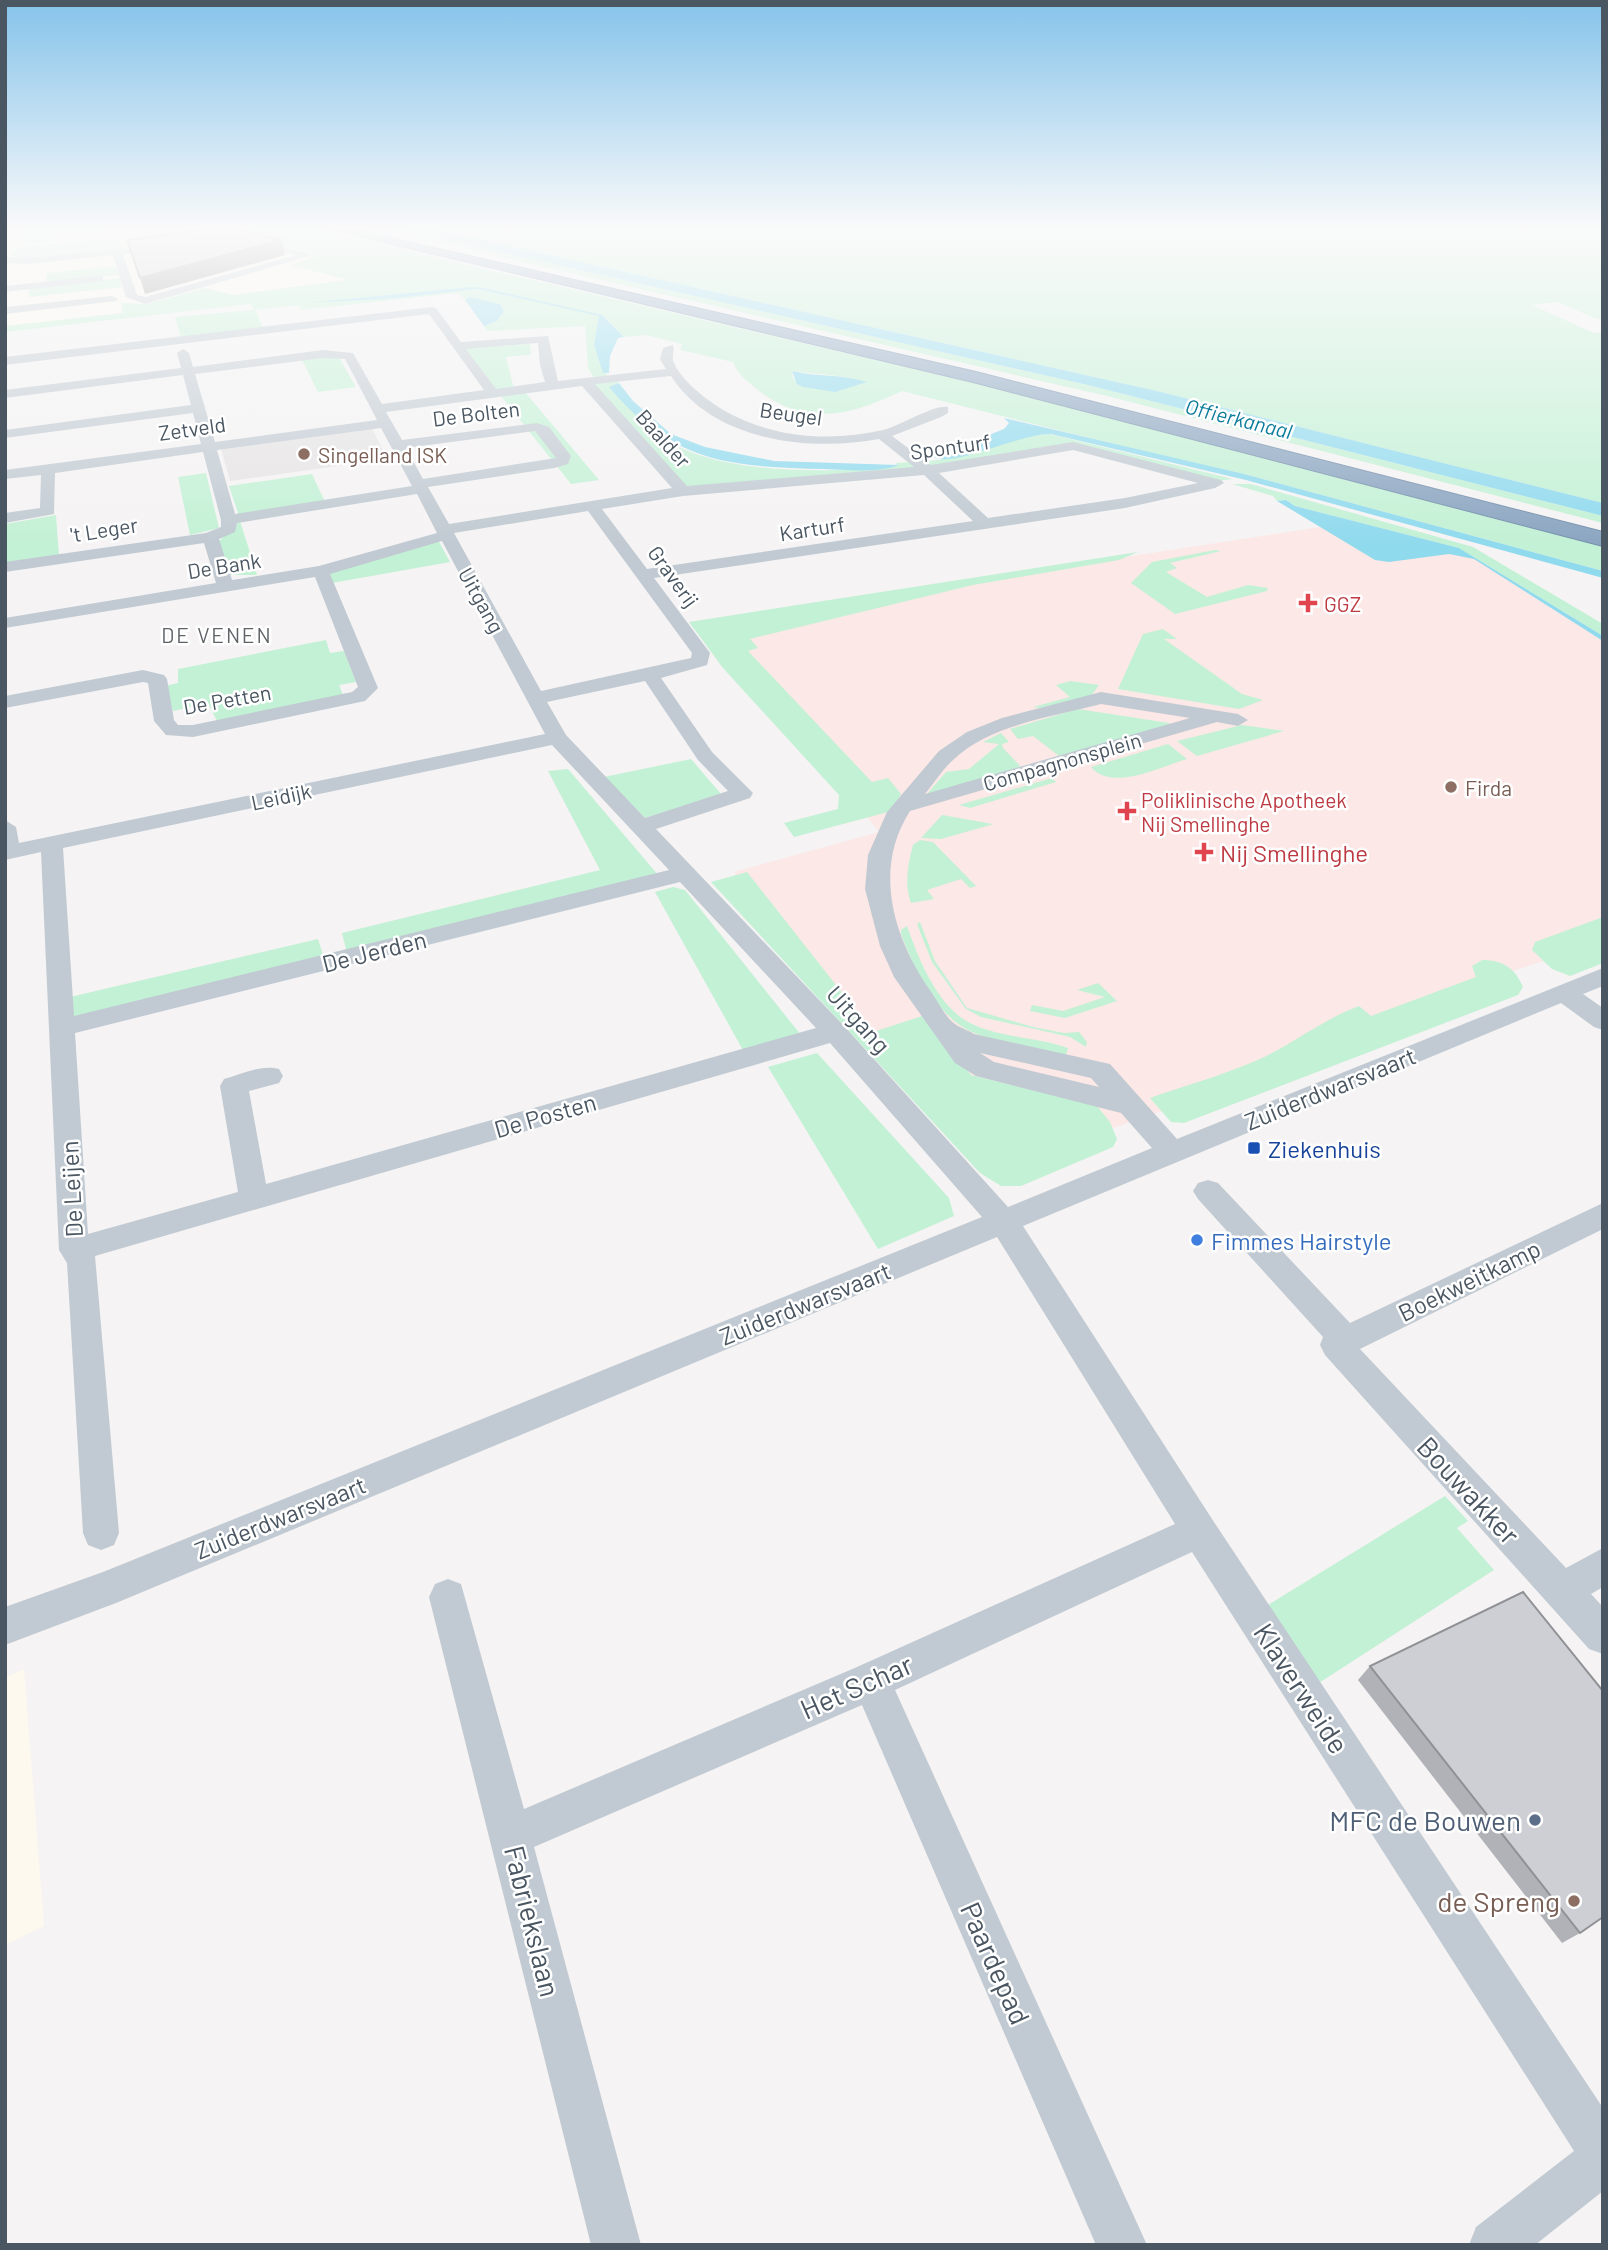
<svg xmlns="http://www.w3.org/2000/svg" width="1608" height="2250" font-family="Barlow,sans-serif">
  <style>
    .commercial { fill: #fdf9ef }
    .education { fill: #e6e4e5 }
    .medical { fill: #fce8e6 }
    .green { fill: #c3f1d5; fill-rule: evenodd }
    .water { fill: #90daee }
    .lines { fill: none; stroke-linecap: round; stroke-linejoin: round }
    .highway-casing { stroke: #7690ad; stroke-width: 2 }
    .minor { fill: #c1cad2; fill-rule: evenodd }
    .highway { fill: #8ba5c1; fill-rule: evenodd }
    .wall { fill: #b0b2b7 }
    .shaded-wall { fill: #909195 }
    .building { fill: #cdcfd5; stroke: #909195; stroke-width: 2 }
    .education-dot { fill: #8d6e63; stroke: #fff; stroke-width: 2.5 }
    .health-dot { fill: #e0444e; stroke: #fff; stroke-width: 2.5 }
    .transit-dot { fill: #1a4fb4; stroke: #fff; stroke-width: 2.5 }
    .shop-dot { fill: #3f7fe0; stroke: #fff; stroke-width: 2.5 }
    .service-dot { fill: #5c6f8a; stroke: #fff; stroke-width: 2.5 }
    .labels { text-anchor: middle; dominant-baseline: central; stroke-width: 5; stroke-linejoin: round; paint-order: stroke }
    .far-street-label { font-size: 21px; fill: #4a5661; stroke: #fff }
    .far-water-label { font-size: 21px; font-style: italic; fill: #0c7c9b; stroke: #fff }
    .far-education-label { font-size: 21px; fill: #785e54; stroke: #fff; text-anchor: start }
    .far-health-label { font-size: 21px; fill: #be3a42; stroke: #fff; text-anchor: start }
    .far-neighbourhood-label { font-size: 21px; letter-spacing: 2px; fill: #5f6368; stroke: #fff }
    .health-label { font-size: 24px; fill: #be3a42; stroke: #fff; text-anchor: start }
    .street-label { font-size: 24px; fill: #4a5661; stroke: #fff }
    .transit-label { font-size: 24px; fill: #164399; stroke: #fff; text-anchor: start }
    .shop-label { font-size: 24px; fill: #366cbe; stroke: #fff; text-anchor: start }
    .near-street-label { font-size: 28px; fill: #4a5661; stroke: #fff }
    .near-service-label { font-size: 28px; fill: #4e5e75; stroke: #fff; text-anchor: end }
    .near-education-label { font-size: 28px; fill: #785e54; stroke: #fff; text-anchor: end }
  </style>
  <rect width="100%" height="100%" fill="#f5f3f3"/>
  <path class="commercial" d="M5 230H285L422 262 262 299 5 328Z
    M24 1669 44 1926 5 1945V1678Z"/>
  <path class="education" d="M372 428 387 459 230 481 221 449Z"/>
  <path class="medical" d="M1346 523 1475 559 1603 640V941L1474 984 1236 1086 1101 1132 860 1031 734 872 879 832 732 636 997 577Z"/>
  <path class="green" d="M20 230H107L108 233 31 244 20 240Z
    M229 230H319L1038 398 1603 545V571L1248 475 1231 473 902 391C851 415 807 428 758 390 747 381 738 375 733 362L680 350 682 344 646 335 624 337 605 317H599L594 345 603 372 611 377 594 378 588 368 585 326 488 331 484 326 497 321 504 311 500 304 470 297 465 300 458 293 302 310 299 305 255 310 263 328 181 338 175 317 254 310 251 304 5 332V326L123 313 121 303 147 304 205 288 233 295 348 280 291 265 314 257V254L233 234ZM792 371C814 374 845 375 865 382L803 387 793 378Z
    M383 230H403L1088 385 1603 516V523L1107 396Z
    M439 230H1603V318L1597 319 1557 302 1532 305 1594 333 1603 332V503L1157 391Z
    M120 238 122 250 24 259 12 257 11 253 20 247Z
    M116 266 119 275 46 282 47 273Z
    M120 278 122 287 29 297V288Z
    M500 344 502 346 530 344 531 355 506 357 514 389 496 392 462 347Z
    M329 357 340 359 356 387 318 392 302 360Z
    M616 379C620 384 631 412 644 424 701 478 824 473 897 466L896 463 939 460 1033 435 1050 434 1233 479 1217 481 1077 444 936 468 687 487 591 384Z
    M525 392 599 480 571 484 500 395Z
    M206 473 219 528 190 535 178 477Z
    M312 474 325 502 239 516 229 486Z
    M1232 484H1251L1473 547 1603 624V636L1459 548 1295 506 1286 500 1277 501 1273 496Z
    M56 515 59 556 5 564V524Z
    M240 521 257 575H225L216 544Z
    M438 540 450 562 332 583 328 572Z
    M1215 550 1221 551 1170 563 1177 568 1166 572 1207 597 1248 585 1268 588 1267 591 1175 614 1131 583 1152 562Z
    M1138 552 1119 560 973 585 750 639 758 648 748 651 872 782 888 778 901 794 892 811 794 837 784 823 838 809 839 795 723 668 689 622Z
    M1163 629 1177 639H1164L1242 694 1263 700 1239 709 1118 689 1143 634Z
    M326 640 330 653 344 651 356 682 339 685 344 697 218 723 208 703 173 711 165 686 178 683V669Z
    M1070 681 1099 685 1091 696 1040 708 1033 707 1070 697 1056 685Z
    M1078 709 1169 723 1170 725 1059 756 1033 736 1018 739 1010 729Z
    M1242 725 1284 731 1197 756 1177 741Z
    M1001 733 1009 742 1002 744 1003 748 1021 767 927 794 946 772 969 769 999 744 983 742Z
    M1168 744 1187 759C1160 767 1112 792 1091 767Z
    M691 759 721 794 645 818 604 777Z
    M568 769 659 876 347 953 342 933 600 870 548 771Z
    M1052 778 1056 782 970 808 959 805Z
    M942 815 993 824H994L941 839 921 838Z
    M920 840 933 842 976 886 970 888 961 879 927 890 934 899 911 903C904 884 908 864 913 845Z
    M747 872 873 1032 922 1016 971 1075 1097 1106 1110 1122 1117 1139 1113 1147 1021 1186H1001L980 1173 711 882Z
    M673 887 685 890 801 1035 744 1052 655 892Z
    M1603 917V963L1570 976 1552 969 1532 950 1535 942Z
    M920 922 935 961 967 1008 1033 1027 1064 1033 1079 1032 1087 1042 1086 1047 1070 1037 981 1017 966 1009 932 962 917 924Z
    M907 926C919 960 938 1008 972 1024 1002 1038 1037 1037 1068 1048L1066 1055C1036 1048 1001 1045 972 1032 938 1018 913 967 901 934V930Z
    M318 939 324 958 71 1019 70 997Z
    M1482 960C1503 960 1515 968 1523 987L1518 995 1184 1123 1171 1122 1150 1098C1184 1086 1220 1076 1253 1062 1291 1046 1321 1020 1359 1006L1371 1016 1476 977 1472 966Z
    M1098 983 1117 1001 1065 1018 1030 1011 1032 1005 1063 1011 1105 997 1077 990Z
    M817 1053 949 1198 954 1216 878 1249 768 1067Z
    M1445 1496 1468 1521 1457 1528 1494 1570 1311 1688 1260 1610Z"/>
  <path class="water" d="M403 230H439L1157 391 1603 503V516L1088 385Z
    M472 287 484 288 602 315 624 337 618 338 610 356 609 373H603L594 345 599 316 477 289 389 299 305 303Z
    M470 297 500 304 504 311 497 321 484 326 465 300Z
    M792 371C817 377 842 374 867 382L835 392 803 387 797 384Z
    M619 383 633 401 671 434 705 447 774 461 899 465C878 473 848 470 825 469 730 467 673 463 609 387Z
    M1004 418 1248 475 1603 571V578L1246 480 1051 434C1021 433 953 468 934 457L1004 429 1009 423Z
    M1286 500 1295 506 1459 548 1603 636V641L1474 559 1449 554 1389 562 1375 560 1277 501Z"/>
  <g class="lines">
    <g class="highway-casing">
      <path id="highway" d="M333 230H356L976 372 1603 532V546L973 382Z"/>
    </g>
    <path class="minor" d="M247 237 313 255 145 304 126 297 113 255 29 264 5 263V257L29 258 170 244V248L166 249 123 254 137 295 145 297 296 255 243 242V238Z
      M99 276 103 277V281L5 292V286Z
      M112 296 118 299 116 301 5 314V307Z
      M432 307 436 308 461 342 548 336 558 381 666 369 660 359 663 348 673 345C675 350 672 356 673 360 676 371 688 383 696 390 746 435 819 445 883 430 900 426 934 404 948 407V413L941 417 892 436 931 465 1073 442 1221 480 1224 483 1215 488 1125 508 654 578 710 653 707 665 661 678 712 752 753 793 750 798 656 829 844 1026 1008 1207 1152 1148 1121 1113 976 1076 955 1063 894 977 880 946 865 889 868 855 887 812 939 751 967 732 1002 718 1101 692 1238 714 1248 720 1238 726 1217 722 910 811C872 870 894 940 932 993 938 1002 946 1018 955 1024 960 1028 968 1030 974 1034L1110 1064 1177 1139 1603 968V986L1583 994 1603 1008V1030L1594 1027 1561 1003 1023 1226 1212 1519 1603 2108V2191L1535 2245H1469L1476 2227 1574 2151 1192 1552 895 1690 1147 2245H1096L862 1705 534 1847 641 2245H591L429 1597 435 1584 448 1579 461 1584 524 1809 857 1667 1175 1524 997 1237 116 1603 5 1645V1607L103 1572 982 1217 830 1043 95 1256 119 1533 114 1545 101 1550 88 1545 83 1533 67 1263 59 1250 41 852 5 860V820L16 827 19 843 545 734 442 541 330 574 378 688 365 701 193 737 166 735 154 721 148 683 143 682 5 708V696L143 670 164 675 167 679 174 720 178 725H193L352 692 358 687 315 577 5 628V618L216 583 204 543 5 572V562L206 533 221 527V520L203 452 55 473 54 514 5 523V513L40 508 41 475 5 479V470L201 444 193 413 5 438V430L191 405 183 375 5 398V390L181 368 177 353 183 349 189 353 193 367 323 350 353 353 382 404 484 390 429 314 5 365V357ZM538 343 540 365 545 382 496 389 466 349ZM323 358 345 359 377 420 215 442 195 374ZM671 376C713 441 809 452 879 439L914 467 687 486 595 384ZM582 386 672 488 449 524 428 487 554 468 568 464 571 456 549 427 537 423 402 440 386 412ZM381 428 412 486 235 514 217 450ZM535 431 556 458 423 479 406 448ZM1073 450 1198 483 1125 498 988 518 939 473ZM924 475 973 521 647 569 602 509 683 496ZM417 494 437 533 319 566 232 580 219 539 235 532 237 523ZM588 511 692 653 691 658 541 691 454 533ZM645 681 698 760 728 791 645 818 566 735 547 702ZM1101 704 1190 718 925 794C934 783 943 769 953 760 991 724 1053 717 1101 704ZM552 745 669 870 74 1016 63 848ZM680 882 816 1028 266 1184 249 1091 279 1083 283 1076 279 1069C262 1064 241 1074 224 1079L220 1086 238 1192 88 1234 75 1033ZM980 1053 1091 1078 1099 1087 994 1062Z
      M1208 1180 1218 1183 1350 1323 1603 1203V1229L1360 1349 1566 1568 1603 1548V1587L1591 1594 1603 1607V1654L1589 1649 1325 1355 1320 1345 1323 1337 1198 1199 1193 1191 1198 1183Z"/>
    <use href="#highway" class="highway"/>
  </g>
  <path class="wall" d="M1370 1666 1580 1933 1562 1943 1358 1680Z"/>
  <path class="shaded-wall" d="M281 240 285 255 145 294 140 278Z"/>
  <path class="building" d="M206 229H237L281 240 140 278 127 240Z
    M1523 1592 1603 1691V1917L1580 1933 1370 1666Z"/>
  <linearGradient id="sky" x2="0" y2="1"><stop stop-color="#85c3ea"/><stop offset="0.42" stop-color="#fafafa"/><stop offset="1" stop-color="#fafafa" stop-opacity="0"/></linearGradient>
  <rect width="1608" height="544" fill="url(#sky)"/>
  <g class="education-dot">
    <circle cx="304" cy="454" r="7"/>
    <circle cx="1451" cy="787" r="7"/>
    <circle cx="1574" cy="1901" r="7"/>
  </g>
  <g class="health-dot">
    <path d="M1304.5 592.5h7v7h7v7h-7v7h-7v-7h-7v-7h7z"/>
    <path d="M1123.5 800.5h7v7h7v7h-7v7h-7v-7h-7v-7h7z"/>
    <path d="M1200.5 841.5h7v7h7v7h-7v7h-7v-7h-7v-7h7z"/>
  </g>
  <rect class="transit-dot" x="1247" y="1141" width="14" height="14" rx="3.5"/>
  <circle class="shop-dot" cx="1197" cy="1240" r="7"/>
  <circle class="service-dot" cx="1535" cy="1820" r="7"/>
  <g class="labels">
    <g class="far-street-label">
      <text transform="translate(476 413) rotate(-7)">De Bolten</text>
      <text transform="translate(791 413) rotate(8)">Beugel</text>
      <text transform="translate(192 428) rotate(-8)">Zetveld</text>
      <text transform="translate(664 438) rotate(48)">Baalder</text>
      <text transform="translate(950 446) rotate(-8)">Sponturf</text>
      <text transform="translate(812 528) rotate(-9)">Karturf</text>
      <text transform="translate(104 529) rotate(-9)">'t Leger</text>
      <text transform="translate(224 565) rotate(-9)">De Bank</text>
      <text transform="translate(674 576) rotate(54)">Graverij</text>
      <text transform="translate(482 600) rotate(61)">Uitgang</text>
      <text transform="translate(227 699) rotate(-10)">De Petten</text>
      <text transform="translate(1062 761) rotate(-16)">Compagnonsplein</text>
      <text transform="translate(281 796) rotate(-12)">Leidijk</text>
    </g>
    <g class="far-water-label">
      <text transform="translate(1239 418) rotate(14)">Offierkanaal</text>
    </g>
    <g class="far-education-label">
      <text x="318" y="454">Singelland ISK</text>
      <text x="1465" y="787">Firda</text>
    </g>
    <g class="far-health-label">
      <text x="1324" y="603">GGZ</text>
      <text x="1141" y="799">Poliklinische Apotheek<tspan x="1141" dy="24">Nij Smellinghe</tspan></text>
    </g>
    <g class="far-neighbourhood-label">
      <text x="217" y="634">DE VENEN</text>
    </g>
    <g class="health-label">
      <text x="1220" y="852">Nij Smellinghe</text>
    </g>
    <g class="street-label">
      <text transform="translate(374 951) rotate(-14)">De Jerden</text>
      <text transform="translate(859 1019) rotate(48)">Uitgang</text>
      <text transform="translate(1330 1088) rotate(-22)">Zuiderdwarsvaart</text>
      <text transform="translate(545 1115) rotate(-16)">De Posten</text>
      <text transform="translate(71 1189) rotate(-93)">De Leijen</text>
      <text transform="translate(1469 1280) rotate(-26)">Boekweitkamp</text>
      <text transform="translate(805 1303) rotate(-22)">Zuiderdwarsvaart</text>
      <text transform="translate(280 1517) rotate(-22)">Zuiderdwarsvaart</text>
    </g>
    <g class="transit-label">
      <text x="1268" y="1148">Ziekenhuis</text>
    </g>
    <g class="shop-label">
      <text x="1211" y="1240">Fimmes Hairstyle</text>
    </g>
    <g class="near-street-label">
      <text transform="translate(1469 1490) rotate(47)">Bouwakker</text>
      <text transform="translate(856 1686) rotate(-24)">Het Schar</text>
      <text transform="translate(1302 1688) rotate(57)">Klaverweide</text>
      <text transform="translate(533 1921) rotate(76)">Fabriekslaan</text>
      <text transform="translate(996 1963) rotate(66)">Paardepad</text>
    </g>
    <g class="near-service-label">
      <text x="1521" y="1820">MFC de Bouwen</text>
    </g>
    <g class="near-education-label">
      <text x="1560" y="1901">de Spreng</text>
    </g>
  </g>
  <rect width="1608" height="2250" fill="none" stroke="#4a5661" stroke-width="14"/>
</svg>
